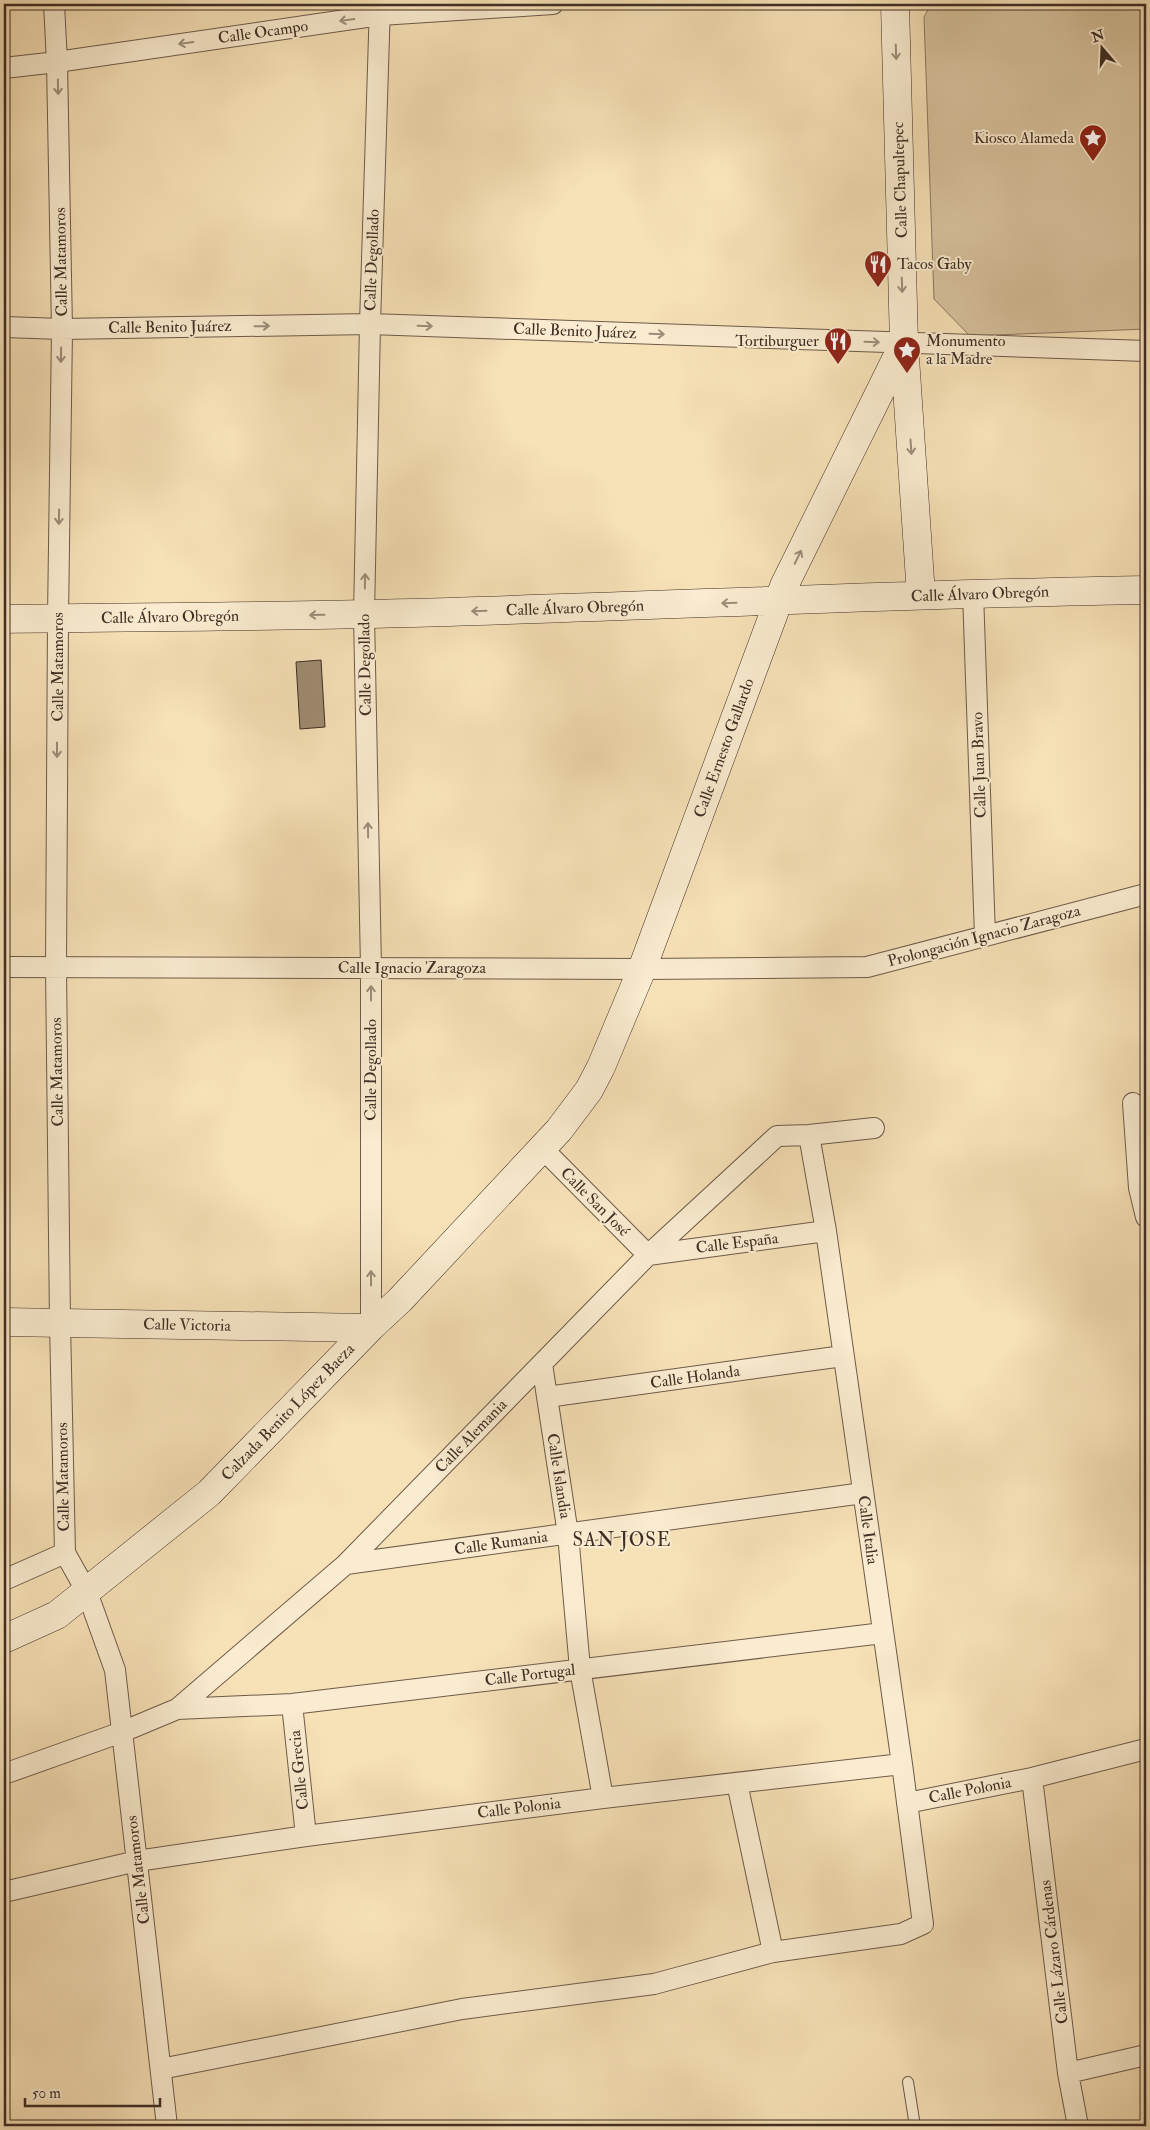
<svg xmlns="http://www.w3.org/2000/svg" width="1150" height="2130" font-family="'IM FELL Double Pica',serif">
  <style>
    .green { fill: #d8c39e; stroke: #8c7862 }
    .building { fill: #9f8b71; stroke: #3f2e25 }
    .lines { fill: none; stroke-linecap: round; stroke-linejoin: round }
    .lane-casing { stroke: #6d5b4a; stroke-width: 12 }
    .street-casing { stroke: #6d5b4a; stroke-width: 22 }
    .secondary-casing { stroke: #3f2e25; stroke-width: 29 }
    .lane { stroke: #faecd0; stroke-width: 10 }
    .street { stroke: #faecd0; stroke-width: 20 }
    .secondary { stroke: #faecd0; stroke-width: 28 }
    .oneway { stroke: #9c8d7a }
    .labels { text-anchor: middle; dominant-baseline: central; stroke-width: 4; stroke-linejoin: round; paint-order: stroke }
    .street-label { font-size: 16px; fill: #3f2e25; stroke: #faecd0 }
    .poi-label { font-size: 16px; fill: #3f2e25; stroke: #faecd0; text-anchor: end }
    .quarter-label { font-size: 19px; letter-spacing: 1px; fill: #3f2e25; stroke: #faecd0 }
  </style>
  <rect width="100%" height="100%" fill="#f7e1b7"/>
  <filter id="stains"><feTurbulence type="fractalNoise" baseFrequency=".004" numOctaves="4"/><feColorMatrix values="0 0 0 0 .2 0 0 0 0 .09 0 0 0 0 .02 0 0 0 .5 -.17"/></filter>
  <radialGradient id="worn" r=".72"><stop offset=".6" stop-color="#630" stop-opacity="0"/><stop offset="1" stop-color="#630" stop-opacity=".3"/></radialGradient>
  <path class="green" d="M931 4H1146V329L970 336 934 299 924 17Z"/>
  <path class="building" d="M321 660 325 727 300 729 296 662Z"/>
  <g class="lines">
    <g class="lane-casing">
      <path id="lane" d="M908 2082 915 2126"/>
    </g>
    <g class="street-casing">
      <path id="street" d="M54 4 57 62 62 329 58 618 56 967 60 1323 65 1553 87 1592 115 1670 167 2126
        M4 68 57 62 380 15 553 4
        M4 327 62 329 370 324 1146 351
        M973 593 985 936
        M4 967 642 969 867 967 1146 894
        M1133 1103 1139 1188 1146 1217
        M542 1148 648 1255 826 1231
        M371 1327V968L364 615 370 324 380 4
        M542 1364 568 1534 580 1669 603 1798
        M547 1397 843 1356
        M346 1564 863 1493
        M4 1580 65 1553
        M292 1704 306 1836
        M177 1709 292 1704 883 1633
        M4 1774 122 1732 177 1709 346 1564 648 1255 777 1136 809 1135 874 1128
        M1032 1778 1068 2073 1078 2126
        M737 1783 773 1952
        M907 1803 1032 1778 1146 1749
        M4 1892 137 1861 306 1836 603 1798 902 1764
        M161 2069 462 2009 654 1984 773 1952 901 1934 923 1924 902 1764 826 1231 809 1135
        M1068 2073 1146 2055"/>
    </g>
    <g class="secondary-casing">
      <path id="secondary" d="M895 4 904 343 921 595
        M4 619C124 617 245 617 366 614 626 608 886 594 1146 590
        M4 1322 370 1328
        M4 1639 57 1615 209 1493 371 1327 400 1300 559 1130 589 1090 601 1067 642 969 784 586 904 343"/>
    </g>
    <use href="#lane" class="lane"/>
    <use href="#street" class="street"/>
    <use href="#secondary" class="secondary"/>
  </g>
  <defs><path id="oneway-shaft" d="M-6 0H5M1.5-3L5.5 0L1.5 3" fill="none" stroke-width="1.6" stroke-linecap="round" stroke-linejoin="round" transform="scale(1.25)"/></defs>
  <g class="oneway">
    <use href="#oneway-shaft" transform="translate(347 20) rotate(172)"/>
    <use href="#oneway-shaft" transform="translate(186 43) rotate(172)"/>
    <use href="#oneway-shaft" transform="translate(896 52) rotate(88)"/>
    <use href="#oneway-shaft" transform="translate(58 87) rotate(89)"/>
    <use href="#oneway-shaft" transform="translate(902 285) rotate(88)"/>
    <use href="#oneway-shaft" transform="translate(262 326) rotate(-1)"/>
    <use href="#oneway-shaft" transform="translate(425 326) rotate(2)"/>
    <use href="#oneway-shaft" transform="translate(657 334) rotate(2)"/>
    <use href="#oneway-shaft" transform="translate(872 342) rotate(2)"/>
    <use href="#oneway-shaft" transform="translate(61 355) rotate(91)"/>
    <use href="#oneway-shaft" transform="translate(911 447) rotate(86)"/>
    <use href="#oneway-shaft" transform="translate(59 517) rotate(91)"/>
    <use href="#oneway-shaft" transform="translate(798 557) rotate(-64)"/>
    <use href="#oneway-shaft" transform="translate(365 581) rotate(-89)"/>
    <use href="#oneway-shaft" transform="translate(729 603) rotate(178)"/>
    <use href="#oneway-shaft" transform="translate(479 611) rotate(178)"/>
    <use href="#oneway-shaft" transform="translate(317 615) rotate(179)"/>
    <use href="#oneway-shaft" transform="translate(57 750) rotate(90)"/>
    <use href="#oneway-shaft" transform="translate(368 830) rotate(-91)"/>
    <use href="#oneway-shaft" transform="translate(371 993) rotate(-90)"/>
    <use href="#oneway-shaft" transform="translate(371 1278) rotate(-90)"/>
  </g>
  <defs>
    <g id="sight-pin" transform="scale(1.4375)"><path d="M0 17L-7.5 6A9.5 9.5 0 1 1 7.5 6Z" fill="#8f2418" stroke="#faecd0"/><path d="M0-6L1.8-2.2L6-1.7L2.9 1.2L3.7 5.4L0 3.3L-3.7 5.4L-2.9 1.2L-6-1.7L-1.8-2.2Z" fill="#fff"/></g>
    <g id="restaurant-pin" transform="scale(1.4375)"><path d="M0 17L-7.5 6A9.5 9.5 0 1 1 7.5 6Z" fill="#8f2418" stroke="#faecd0"/><path d="M-5-6h1v4h1v-4h1v4h1v-4h1v5L-1.5 .5V6h-2V.5L-5-1ZM5-6V6H3V1.5H1.5Q1.5-4 5-6Z" fill="#fff"/></g>
  </defs>
  <g fill-rule="evenodd">
    <use href="#sight-pin" x="1093" y="138"/>
    <use href="#restaurant-pin" x="878" y="264"/>
    <use href="#restaurant-pin" x="838" y="341"/>
    <use href="#sight-pin" x="907" y="350"/>
  </g>
  <g class="labels">
    <g class="street-label">
      <text transform="translate(263 32) rotate(-8)">Calle Ocampo</text>
      <text transform="translate(900 180) rotate(-92)">Calle Chapultepec</text>
      <text transform="translate(372 260) rotate(-88)">Calle Degollado</text>
      <text transform="translate(61 262) rotate(-91)">Calle Matamoros</text>
      <text transform="translate(170 327) rotate(-1)">Calle Benito Juárez</text>
      <text transform="translate(575 331) rotate(2)">Calle Benito Juárez</text>
      <text transform="translate(980 594) rotate(-2)">Calle Álvaro Obregón</text>
      <text transform="translate(575 608) rotate(-2)">Calle Álvaro Obregón</text>
      <text transform="translate(170 617) rotate(-1)">Calle Álvaro Obregón</text>
      <text transform="translate(365 665) rotate(-91)">Calle Degollado</text>
      <text transform="translate(58 667) rotate(-90)">Calle Matamoros</text>
      <text transform="translate(724 748) rotate(-70)">Calle Ernesto Gallardo</text>
      <text transform="translate(979 765) rotate(-92)">Calle Juan Bravo</text>
      <text transform="translate(984 936) rotate(-15)">Prolongación Ignacio Zaragoza</text>
      <text x="412" y="968">Calle Ignacio Zaragoza</text>
      <text transform="translate(371 1070) rotate(-90)">Calle Degollado</text>
      <text transform="translate(57 1072) rotate(-91)">Calle Matamoros</text>
      <text transform="translate(595 1202) rotate(45)">Calle San José</text>
      <text transform="translate(737 1243) rotate(-7)">Calle España</text>
      <text transform="translate(187 1325) rotate(1)">Calle Victoria</text>
      <text transform="translate(695 1377) rotate(-8)">Calle Holanda</text>
      <text transform="translate(288 1412) rotate(-46)">Calzada Benito López Baeza</text>
      <text transform="translate(471 1436) rotate(-46)">Calle Alemania</text>
      <text transform="translate(559 1476) rotate(81)">Calle Islandia</text>
      <text transform="translate(63 1477) rotate(-91)">Calle Matamoros</text>
      <text transform="translate(868 1530) rotate(82)">Calle Italia</text>
      <text transform="translate(501 1543) rotate(-8)">Calle Rumania</text>
      <text transform="translate(530 1675) rotate(-7)">Calle Portugal</text>
      <text transform="translate(299 1770) rotate(-96)">Calle Grecia</text>
      <text transform="translate(970 1790) rotate(-11)">Calle Polonia</text>
      <text transform="translate(519 1808) rotate(-7)">Calle Polonia</text>
      <text transform="translate(138 1870) rotate(-97)">Calle Matamoros</text>
      <text transform="translate(1054 1952) rotate(-97)">Calle Lázaro Cárdenas</text>
    </g>
    <g class="poi-label">
      <text x="1074" y="138">Kiosco Alameda</text>
      <text x="897" y="264" text-anchor="start">Tacos Gaby</text>
      <text x="819" y="341">Tortiburguer</text>
      <text x="926" y="341" text-anchor="start">Monumento<tspan x="926" dy="18">a la Madre</tspan></text>
    </g>
    <g class="quarter-label">
      <text x="622" y="1540">SAN JOSE</text>
    </g>
  </g>
  <rect width="1150" height="2130" fill="none" stroke="#f7e1b7" stroke-width="20"/>
  <rect x="5" y="5" width="1140" height="2120" fill="none" stroke="#3f2e25" stroke-width="2.5"/>
  <rect x="10" y="10" width="1130" height="2110" fill="none" stroke="#3f2e25"/>
  <g transform="translate(1102 48) rotate(341)" stroke="#faecd0" stroke-width="4" paint-order="stroke">
  <path d="M0-4L9 19L0 12L-9 19Z" fill="#3f2e25"/>
  <text y="-8" font-size="14" font-weight="bold" text-anchor="middle" fill="#3f2e25">N</text>
  </g>
  <path d="M25 2098v8h135v-8" fill="none" stroke="#3f2e25" stroke-width="2.5"/>
  <text x="32" y="2098" font-size="15" fill="#3f2e25" stroke="#faecd0" stroke-width="4" paint-order="stroke">50 m</text>
  <rect width="100%" height="100%" filter="url(#stains)"/>
  <rect width="100%" height="100%" fill="url(#worn)"/>
</svg>
